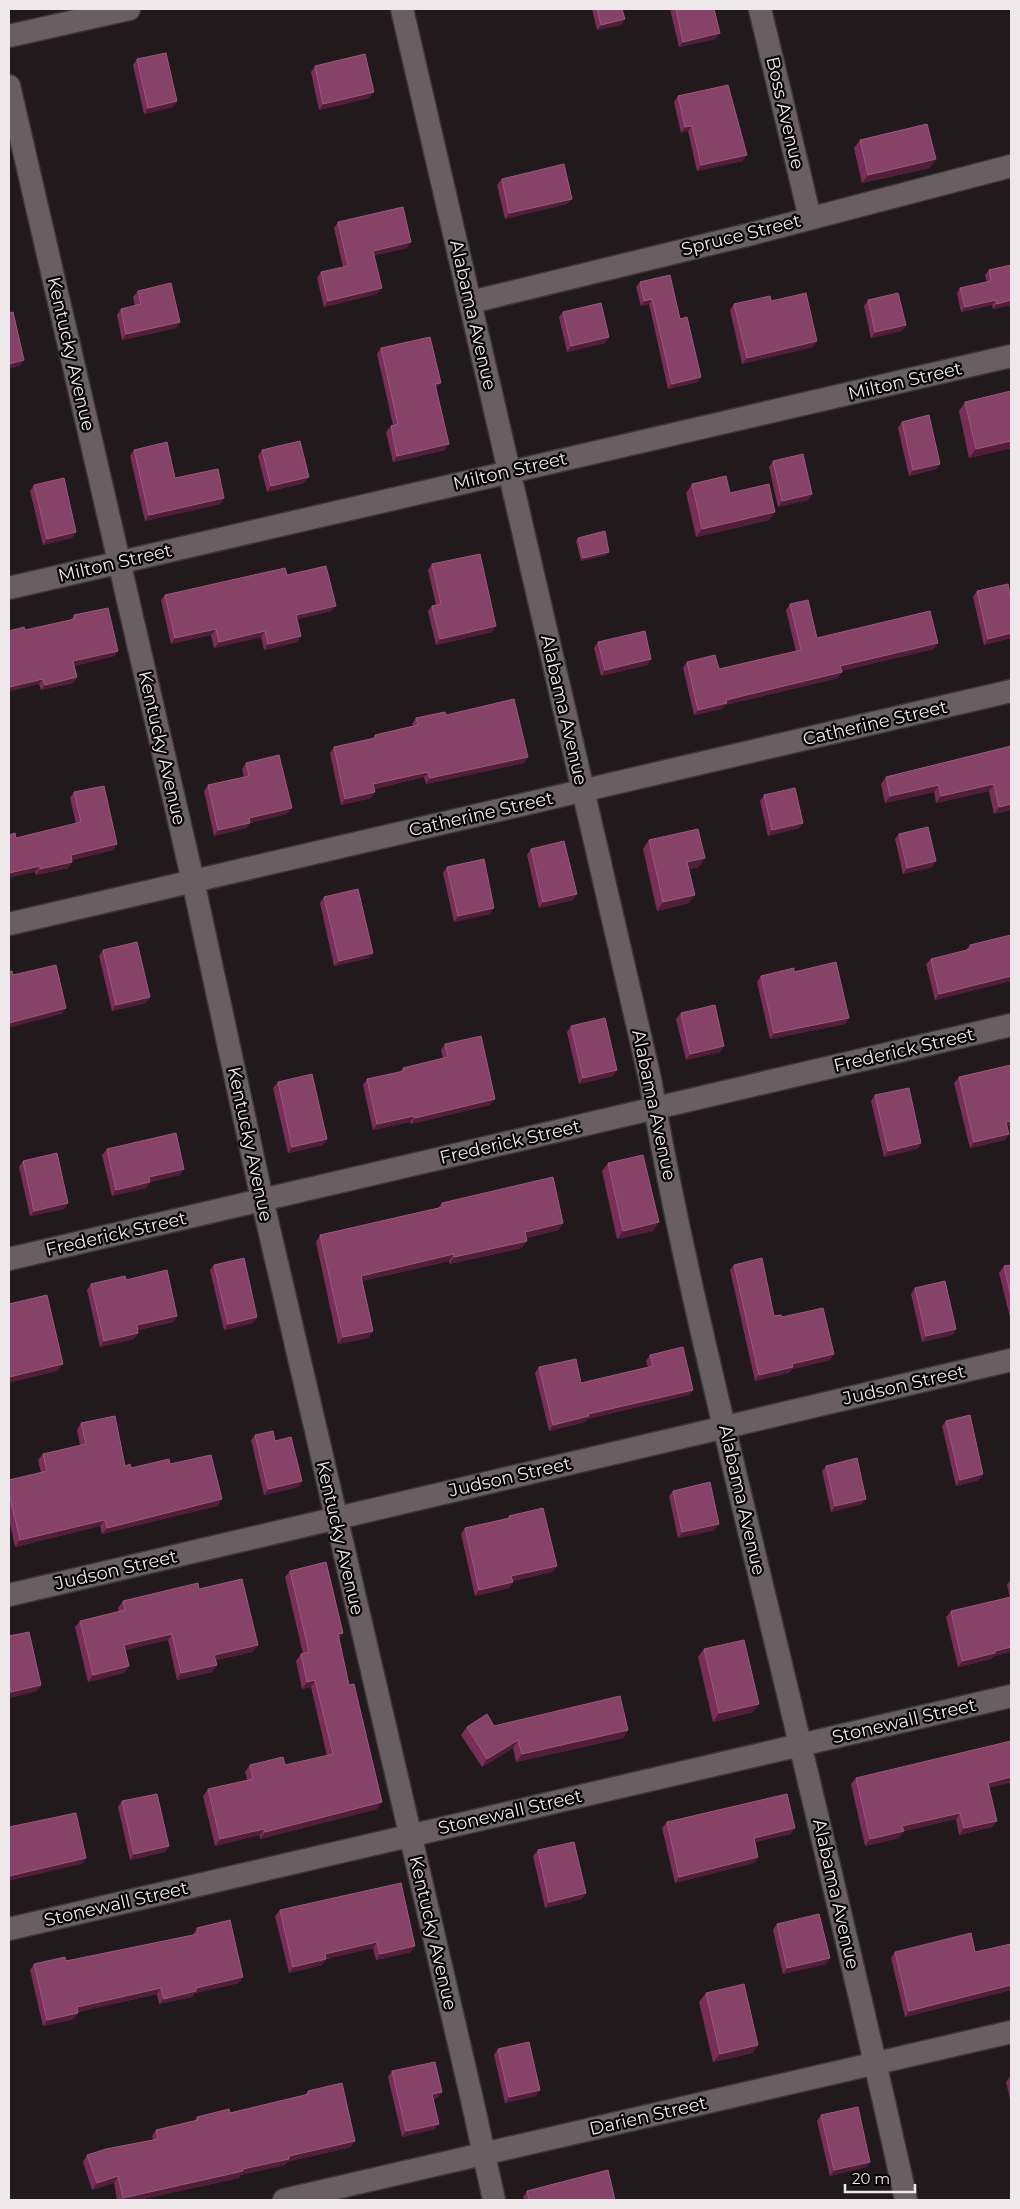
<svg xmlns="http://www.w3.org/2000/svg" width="1020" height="2209" font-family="Montserrat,sans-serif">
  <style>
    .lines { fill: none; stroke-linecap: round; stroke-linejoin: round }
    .minor-casing { stroke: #3c3739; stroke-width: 25 }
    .minor { stroke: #695f63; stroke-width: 22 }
    .wall { fill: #7a2e57 }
    .shaded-wall { fill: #511d39 }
    .building { fill: #864267; stroke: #965c7c }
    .labels { text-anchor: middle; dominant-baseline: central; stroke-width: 4.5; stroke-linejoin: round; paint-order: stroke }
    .street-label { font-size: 18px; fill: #eee8eb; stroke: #080506 }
  </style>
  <rect width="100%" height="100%" fill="#21191c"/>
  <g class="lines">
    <g class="minor-casing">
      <path id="minor" d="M402 9 650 1079C677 1237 716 1392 753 1548 805 1765 858 1982 906 2200
        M760 9 810 218
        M9 36 129 9
        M9 86 193 881 262 1199 471 2095 494 2200
        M471 302 747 235 1011 166
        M9 588 1011 356
        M9 924 1011 691
        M9 1259 1011 1025
        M9 1595 1011 1360
        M9 1929 1011 1696
        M284 2200 1011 2032"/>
    </g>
    <use href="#minor" class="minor"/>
  </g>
  <path class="wall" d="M592 9H622L625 19 621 25 597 30Z
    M670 9H714L716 39 679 47Z
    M137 59 177 101 173 107 144 114 133 65Z
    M315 66 369 98 319 110 311 72Z
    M678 96 743 161 697 171 688 131 681 133 674 102Z
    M860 140 930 168 862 183 854 148Z
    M502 179 572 199 567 204 505 219 497 185Z
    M338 222 407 248 374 255 377 294 324 307 317 278 321 272 343 267 334 228Z
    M1011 265V305L993 309 992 305 961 312 957 293 960 288 987 282 985 275 989 270Z
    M640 282 680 319 698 382 668 389 649 304 641 306 636 287Z
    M138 291 180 322 176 328 122 340 117 315 121 309 135 306 133 297Z
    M868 300 906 325 902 331 871 338 864 306Z
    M771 301 813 347 742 364 730 310 734 304Z
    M563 312 605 343 567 352 559 317Z
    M381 348 436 388 445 450 393 462 386 432 391 426 393 425 377 354Z
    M965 402 1011 448 969 458 959 411Z
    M902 422 940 464 936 469 909 476 898 428Z
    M134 450 175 478 224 498 220 504 145 521 130 456Z
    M262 450 304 483 267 492 258 456Z
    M773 461 812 494 808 500 778 507 769 467Z
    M692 484 730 493 775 512 769 520 696 537 686 493Z
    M34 485 76 532 72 538 43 545 30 491Z
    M578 538 607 555 581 561 576 541Z
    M432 564 492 632 436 645 428 611 432 606 436 605 428 570Z
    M287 575 331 611 297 619 301 636 297 642 264 650 261 637 214 648 211 635 171 644 161 600 165 595Z
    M977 591 1010 595 1011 638 984 645 973 597Z
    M790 604 817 638 934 649 841 671 838 678 725 705 722 709 694 715 683 668 687 662 719 669 796 652 786 610Z
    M74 615 118 651 114 656 74 666 77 677 73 683 41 690 39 684 9 691V631L25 630 71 620Z
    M598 642 651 659 647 665 601 676 594 648Z
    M446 715 524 763 426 784 424 777 374 789 371 798 341 805 330 753 334 747 372 739 375 735 413 726 412 724 416 718Z
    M1011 746V810L994 814 989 791 936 803 934 792 885 803 881 784 886 777Z
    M246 763 287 814 250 823 246 828 214 836 204 791 208 785 244 777 242 769Z
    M74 792 117 844 113 850 72 860V862L68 868 36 875 35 872 16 838 76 824 70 798Z
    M764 795 803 823 799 828 768 836 760 801Z
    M899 834 932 867 903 874 895 839Z
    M649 840 699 867 689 869V903L657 911 643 849Z
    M531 849 573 900 539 908 527 855Z
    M447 867 490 914 454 922 443 873Z
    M324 897 369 958 334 966 320 903Z
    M1011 934V981L935 1000 926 964 931 959 966 950 970 945 1011 935Z
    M103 950 150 997 146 1003 112 1011 99 956Z
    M794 972 849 1018 845 1024 770 1039 757 982 761 976Z
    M681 1013 720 1052 686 1060 676 1019Z
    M571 1026 613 1076 579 1084 567 1032Z
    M445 1044 495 1099 490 1105 411 1124 410 1122 373 1130 363 1085 367 1079 400 1072 403 1068 443 1058 441 1050Z
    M1011 1065V1126H1007L1009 1134 1005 1140 970 1148 954 1083 959 1077Z
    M278 1082 327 1139 323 1145 288 1153 273 1088Z
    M875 1095 921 1143 917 1149 884 1157 871 1101Z
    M107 1149 184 1169 180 1175 150 1182 146 1188 112 1196 102 1155Z
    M23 1161 68 1203 64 1209 30 1216 19 1167Z
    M608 1163 653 1231 617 1239 602 1171Z
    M442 1203 559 1230 526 1238 522 1248 449 1264V1261L362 1281 373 1331 368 1338 338 1344 316 1242 320 1235 438 1208Z
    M214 1265 257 1317 253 1323 224 1330 210 1270Z
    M734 1265 774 1316 782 1317 834 1354 830 1360 792 1369 789 1373 755 1381 730 1270Z
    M1011 1265V1321L999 1273 1004 1266Z
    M126 1280 177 1316 173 1322 138 1330V1333L134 1339 100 1347 87 1290 91 1284Z
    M915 1288 956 1329 952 1335 922 1342 911 1294Z
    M650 1355 693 1390 689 1395 587 1419 585 1422 549 1431 535 1373 539 1367 581 1383 648 1367 646 1361Z
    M946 1421 979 1480 956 1486 942 1426Z
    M81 1423 125 1466 131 1468 170 1464 222 1499 217 1506 102 1534 100 1526 15 1547 9 1519V1480L41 1473 38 1460 43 1454 80 1445 77 1430Z
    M255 1435 275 1441 302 1481 298 1487 264 1495 251 1440Z
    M826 1466 862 1504 831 1512 822 1471Z
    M673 1491 715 1530 678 1538 669 1496Z
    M509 1516 557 1566 552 1572 513 1581V1582L509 1588 475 1596 461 1534 465 1528 508 1518Z
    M290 1571 343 1633 339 1639 377 1809 260 1839V1835L215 1846 203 1796 208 1789 247 1780 245 1772 250 1765H285L327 1756 311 1687 302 1689 296 1661 301 1654H303L285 1577Z
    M1011 1579V1652L994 1656 991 1659 958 1667 946 1617 951 1611 1010 1598 1007 1585Z
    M199 1589 253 1652 216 1660 217 1665 212 1672 177 1680 168 1640 125 1650 129 1666 124 1673 88 1682 75 1627 80 1621 119 1612 118 1608 123 1601Z
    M9 1636 41 1685 37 1691 9 1698Z
    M704 1649 753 1712 713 1722 698 1657Z
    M494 1726 628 1730 623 1738 516 1762 513 1748 482 1767 461 1735 467 1727Z
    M856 1778 989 1788 997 1821 992 1827 959 1835 956 1819 904 1831 899 1838 865 1846 851 1784Z
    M122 1801 169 1846 165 1852 130 1860 118 1807Z
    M667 1822 791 1834 755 1842 758 1857 754 1863 675 1883 662 1828Z
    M538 1850 586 1893 582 1899 545 1908 533 1856Z
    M280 1910 411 1952 376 1960 373 1948 326 1959 322 1965 289 1973 275 1916Z
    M777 1924 826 1964 783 1974 773 1930Z
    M197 1928 239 1983 195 1993 192 1997 159 2004 157 1994 78 2012 74 2019 43 2026 30 1970 34 1964 66 1961 193 1935V1934Z
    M1011 1944V1990L905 2017 891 1958 895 1952H975Z
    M706 1993 758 2045 752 2053 713 2062 699 2002Z
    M498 2049 536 2096 505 2103 494 2055Z
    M392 2071 438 2098 433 2099 435 2129 402 2137 388 2077Z
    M1011 2075V2103L1006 2082Z
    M308 2091 351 2147 287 2162 285 2165 240 2175 239 2178 138 2200H117L114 2183 92 2190 83 2162 87 2155 153 2140 152 2136 156 2130 194 2121 197 2117 230 2113 305 2095Z
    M821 2115 870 2162 866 2167 830 2176 817 2121Z
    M527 2191 615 2200H524L523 2197Z"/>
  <path class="shaded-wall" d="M625 19 621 25 597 30 601 25Z
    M720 33 716 39 679 47 683 42Z
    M374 92 369 98 319 110 323 104Z
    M177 101 173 107 144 114 148 108Z
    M692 126 688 131 681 133 685 127Z
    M747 155 743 161 697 171 701 165Z
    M936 159 930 168 862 183 868 175Z
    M572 199 567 204 505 219 509 213Z
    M411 242 407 248 369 257 373 251Z
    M382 288 377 294 324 307 328 301Z
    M652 299 649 304 641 306 644 301Z
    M996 300 992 305 961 312 965 307Z
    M1011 300V305L993 309 997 304Z
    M180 322 176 328 122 340 126 334Z
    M906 325 902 331 871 338 875 332Z
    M609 337 605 343 567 352 571 346Z
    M817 341 813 347 742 364 747 358Z
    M24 360 20 366 9 369V364Z
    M701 377 698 382 668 389 672 384Z
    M441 383 436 388 435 384Z
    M1011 441V448L969 458 976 449Z
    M449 444 445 450 393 462 397 456Z
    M940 464 936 469 909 476 913 470Z
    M309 477 304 483 267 492 271 486Z
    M812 494 808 500 778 507 782 501Z
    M224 498 220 504 145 521 149 515Z
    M775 512 769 520 696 537 702 529Z
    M76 532 72 538 43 545 47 539Z
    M609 552 607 555 581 561 583 558Z
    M336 606 331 611 292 621 296 615Z
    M496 626 492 632 436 645 440 639Z
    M216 629 211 635 171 644 175 638Z
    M265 631 261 637 214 648 219 642Z
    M1011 633V638L984 645 988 639Z
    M301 636 297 642 264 650 268 644Z
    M938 643 934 649 836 672 840 666Z
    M118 651 114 656 69 667 73 661Z
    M651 659 647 665 601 676 605 670Z
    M842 672 838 678 725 705 722 709 694 715 698 710 726 700Z
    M77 677 73 683 41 690 45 685Z
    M43 679 39 684 9 691V687Z
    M528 757 524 763 426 784 430 778Z
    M428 772 424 777 369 790 373 784Z
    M994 784 989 791 936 803 941 796Z
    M939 785 934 792 885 803 890 796Z
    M375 792 371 798 341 805 345 799Z
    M1011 804V810L994 814 999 807Z
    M292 808 287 814 250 823 246 828 214 836 218 830 249 818Z
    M803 823 799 828 768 836 772 830Z
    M117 844 113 850 66 861 71 855Z
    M705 858 699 867 681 871 687 862Z
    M936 861 932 867 903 874 907 868Z
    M72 862 68 868 36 875 40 869Z
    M40 866 35 872 9 878V873Z
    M577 894 573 900 539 908 543 902Z
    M695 895 689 903 657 911 663 902Z
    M494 908 490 914 454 922 458 916Z
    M373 953 369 958 334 966 339 961Z
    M1011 976V981L935 1000 939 994Z
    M150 997 146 1003 112 1011 116 1005Z
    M66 1008 62 1014 9 1028V1023Z
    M849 1018 845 1024 770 1039 774 1033Z
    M724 1046 720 1052 686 1060 690 1054Z
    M617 1070 613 1076 579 1084 583 1078Z
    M495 1099 490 1105 411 1124 415 1118Z
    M414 1116 410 1122 373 1130 377 1124Z
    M1011 1121V1126L1002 1128 1006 1122Z
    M1009 1134 1005 1140 970 1148 974 1142Z
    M327 1139 323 1145 288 1153 292 1147Z
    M921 1143 917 1149 884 1157 888 1151Z
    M184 1169 180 1175 145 1183 149 1177Z
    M150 1182 146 1188 112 1196 116 1190Z
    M68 1203 64 1209 30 1216 34 1211Z
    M659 1222 653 1231 617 1239 623 1231Z
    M563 1223 559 1230 520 1239 525 1232Z
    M527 1241 522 1248 449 1264 454 1257Z
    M454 1254 449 1261 356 1282 361 1276Z
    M177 1316 173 1322 132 1331 137 1325Z
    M257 1317 253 1323 224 1330 228 1324Z
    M956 1329 952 1335 922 1342 926 1336Z
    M373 1331 368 1338 338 1344 343 1337Z
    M138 1333 134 1339 100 1347 104 1341Z
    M834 1354 830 1360 792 1369 789 1373 755 1381 759 1375 792 1364Z
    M63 1364 58 1371 9 1383V1377Z
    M693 1390 689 1395 587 1419 585 1422 549 1431 553 1425 588 1414Z
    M983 1474 979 1480 956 1486 960 1480Z
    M302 1481 298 1487 264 1495 268 1489Z
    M222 1499 217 1506 102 1534 107 1528Z
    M866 1499 862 1504 831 1512 835 1506Z
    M105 1520 100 1526 15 1547 20 1540Z
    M719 1524 715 1530 678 1538 682 1532Z
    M557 1566 552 1572 507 1582 511 1576Z
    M513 1582 509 1588 475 1596 479 1590Z
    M343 1633 338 1640V1634Z
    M172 1634 168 1640 119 1652 124 1645Z
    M258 1645 253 1652 210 1661 214 1655Z
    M1011 1647V1652L994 1656 991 1659 958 1667 962 1661 995 1651Z
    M217 1665 212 1672 177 1680 181 1673Z
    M129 1666 124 1673 88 1682 93 1675Z
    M315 1680 311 1687 302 1689 307 1682Z
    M41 1685 37 1691 9 1698V1696L11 1692Z
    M759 1704 753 1712 713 1722 719 1713Z
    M628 1730 623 1738 516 1762 522 1754Z
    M518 1740 513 1748 482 1767 487 1759Z
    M1011 1777V1783L983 1789 988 1783Z
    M382 1802 377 1809 260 1839 265 1832Z
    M960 1813 956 1819 898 1833 902 1826Z
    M997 1821 992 1827 959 1835 964 1828Z
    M795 1828 791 1834 750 1843 754 1838Z
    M264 1829 260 1835 215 1846 220 1839Z
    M904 1831 899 1838 865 1846 870 1839Z
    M169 1846 165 1852 130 1860 134 1854Z
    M758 1857 754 1863 675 1883 679 1877Z
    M86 1858 82 1864 9 1881V1876Z
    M586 1893 582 1899 545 1908 549 1902Z
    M377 1942 373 1948 326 1959 322 1965 289 1973 293 1967 325 1954Z
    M415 1946 411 1952 376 1960 380 1954Z
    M830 1958 826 1964 783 1974 787 1968Z
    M243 1977 239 1983 195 1993 192 1997 159 2004 164 1999 196 1988Z
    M1011 1985V1990L905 2017 909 2011Z
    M161 1988 157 1994 73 2013 77 2007Z
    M78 2013 74 2019 43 2026 47 2020Z
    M758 2045 752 2053 713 2062 720 2054Z
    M540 2090 536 2096 505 2103 509 2097Z
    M442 2092 438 2098 428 2100 432 2094Z
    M439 2124 435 2129 402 2137 406 2131Z
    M355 2141 351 2147 287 2162 285 2165 240 2175 239 2178 138 2200H121L123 2198 243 2169 289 2156Z
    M870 2162 866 2167 830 2176 834 2170Z
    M118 2176 114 2183 92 2190 97 2183Z"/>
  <path class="building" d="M597 9H622L625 19 601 25Z
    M676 9H714L720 33 683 42Z
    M166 53 177 101 148 108 137 59Z
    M365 54 374 92 323 104 315 66Z
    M728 85 747 155 701 165 692 126 685 127 678 96Z
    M927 124 936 159 868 175 860 140Z
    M564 164 572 199 509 213 502 179Z
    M403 207 411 242 373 251 382 288 328 301 321 272 348 266 338 222Z
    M1011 265V300L997 304 996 300 965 307 960 288 991 281 989 270Z
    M670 275 680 319 687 317 701 377 672 384 652 299 644 301 640 282Z
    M171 283 180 322 126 334 121 309 141 304 138 291Z
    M806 293 817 341 747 358 734 304 770 296 771 301Z
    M898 293 906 325 875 332 868 300Z
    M601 303 609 337 571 346 563 312Z
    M13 312 24 360 9 364V313Z
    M430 337 441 383 435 384 449 444 397 456 391 426 398 424 381 348Z
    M1011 391V441L976 449 965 402Z
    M929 415 940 464 913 470 902 422Z
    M300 441 309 477 271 486 262 450Z
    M167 442 175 478 218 469 224 498 149 515 134 450Z
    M803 454 812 494 782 501 773 461Z
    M726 476 730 493 769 484 775 512 702 529 692 484Z
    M64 478 76 532 47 539 34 485Z
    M605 531 609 552 583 558 578 538Z
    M480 554 496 626 440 639 432 606 441 604 432 564Z
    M326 566 336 606 296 615 301 636 268 644 265 631 219 642 216 629 175 638 165 595 285 568 287 575Z
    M1008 584 1010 595H1011V633L988 639 977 591Z
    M808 600 817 638 930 611 938 643 840 666 842 672 726 700 727 703 698 710 687 662 715 655 719 669 801 650 790 604Z
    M108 608 118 651 73 661 77 677 45 685 43 679 9 687V631L24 627 25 630 75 619 74 615Z
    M645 631 651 659 605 670 598 642Z
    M514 699 528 757 430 778 428 772 373 784 375 792 345 799 334 747 375 738V735L418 725 416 718 445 712 446 715Z
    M1011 746V804L999 807 994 784 941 796 939 785 890 796 886 777Z
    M279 755 292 808 249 818 250 823 218 830 208 785 249 776 246 763Z
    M104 786 117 844 71 855 72 862 40 869V866L9 873V835L15 833 16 838 81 822 74 792Z
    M795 788 803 823 772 830 764 795Z
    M928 827 936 861 907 868 899 834Z
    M698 829 705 858 687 862 695 895 663 902 649 840Z
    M564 841 577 894 543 902 531 849Z
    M484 859 494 908 458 916 447 867Z
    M358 889 373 953 339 961 324 897Z
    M1011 935V976L939 994 931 959 971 949 970 945Z
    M137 942 150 997 116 1005 103 950Z
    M836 962 849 1018 774 1033 761 976 794 968V972Z
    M56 965 66 1008 9 1023V972L12 971 13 975Z
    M715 1005 724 1046 690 1054 681 1013Z
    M605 1018 617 1070 583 1078 571 1026Z
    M481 1036 495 1099 415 1118 414 1116 377 1124 367 1079 404 1071 403 1068 448 1057 445 1044Z
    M1011 1065V1121L1006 1122 1009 1134 974 1142 959 1077Z
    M312 1074 327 1139 292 1147 278 1082Z
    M909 1088 921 1143 888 1151 875 1095Z
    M176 1133 184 1169 149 1177 150 1182 116 1190 107 1149Z
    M57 1153 68 1203 34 1211 23 1161Z
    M643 1155 659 1222 623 1231 608 1163Z
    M553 1177 563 1223 525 1232 527 1241 454 1257V1254L361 1276 373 1331 343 1337 320 1235 443 1207 442 1203Z
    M244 1258 257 1317 228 1324 214 1265Z
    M762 1258 774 1316 781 1315 782 1317 823 1308 834 1354 792 1364 793 1367 759 1375 734 1265Z
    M1011 1265V1297L1004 1266Z
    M167 1270 177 1316 137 1325 138 1333 104 1341 91 1284 125 1276 126 1280Z
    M945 1281 956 1329 926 1336 915 1288Z
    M47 1295 63 1364 9 1377V1304Z
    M683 1347 693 1390 588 1414 589 1416 553 1425 539 1367 576 1359 581 1383 653 1366 650 1355Z
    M970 1415 983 1474 960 1480 946 1421Z
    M115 1416 125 1466 130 1464 131 1468 169 1459 170 1464 211 1455 222 1499 107 1528 105 1520 20 1540 9 1493V1480L47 1471 43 1454 86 1444 81 1423Z
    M273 1431 275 1441 291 1437 302 1481 268 1489 255 1435Z
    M857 1458 866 1499 835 1506 826 1466Z
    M710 1482 719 1524 682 1532 673 1491Z
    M543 1508 557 1566 511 1576 513 1582 479 1590 465 1528 510 1518 509 1516Z
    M326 1562 343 1633 338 1634 349 1685 354 1684 382 1802 265 1832 264 1829 220 1839 208 1789 253 1779 250 1765 283 1757 285 1765 333 1754 315 1680 307 1682 301 1654 309 1652 290 1571Z
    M242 1579 258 1645 214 1655 217 1665 181 1673 172 1634 124 1645 129 1666 93 1675 80 1621 125 1610 123 1601 198 1583 199 1589Z
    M1011 1597V1647L995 1651V1653L962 1661 951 1611Z
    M29 1632 41 1685 11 1692 9 1682V1636Z
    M744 1640 759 1704 719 1713 704 1649Z
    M620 1696 628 1730 522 1754 518 1740 487 1759 467 1727 487 1714 494 1726Z
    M1011 1741V1777L988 1783 997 1821 964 1828 960 1813 902 1826 904 1831 870 1839 856 1778Z
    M157 1794 169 1846 134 1854 122 1801Z
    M787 1794 795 1828 754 1838 758 1857 679 1877 667 1822Z
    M76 1813 86 1858 9 1876V1827Z
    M574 1842 586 1893 549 1902 538 1850Z
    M401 1883 415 1946 380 1954 377 1942 325 1954 326 1959 293 1967 280 1910Z
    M819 1914 830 1958 787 1968 777 1924Z
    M230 1920 243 1977 196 1988V1991L164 1999 161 1988 77 2007 78 2013 47 2020 34 1964 65 1957 66 1961 198 1934 197 1928Z
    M971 1933 975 1952 1011 1944V1985L909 2011 895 1952Z
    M744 1984 758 2045 720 2054 706 1993Z
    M529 2042 540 2090 509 2097 498 2049Z
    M435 2062 442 2092 432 2094 439 2124 406 2131 392 2071Z
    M342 2083 355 2141 289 2156V2159L243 2169V2171L123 2198 118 2176 97 2183 87 2155 106 2149 158 2139 156 2130 198 2120 197 2117 229 2109 230 2113 309 2094 308 2091Z
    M858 2107 870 2162 834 2170 821 2115Z
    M608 2170 615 2200H529L527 2191Z"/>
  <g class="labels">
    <g class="street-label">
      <text transform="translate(785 113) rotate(77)">Boss Avenue</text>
      <text transform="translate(741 235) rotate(-14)">Spruce Street</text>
      <text transform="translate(473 315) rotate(77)">Alabama Avenue</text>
      <text transform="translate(71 354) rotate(77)">Kentucky Avenue</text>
      <text transform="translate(905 381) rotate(-13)">Milton Street</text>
      <text transform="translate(510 471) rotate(-13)">Milton Street</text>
      <text transform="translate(115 563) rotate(-13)">Milton Street</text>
      <text transform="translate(564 710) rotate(77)">Alabama Avenue</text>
      <text transform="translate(875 723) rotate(-13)">Catherine Street</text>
      <text transform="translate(162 748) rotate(77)">Kentucky Avenue</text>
      <text transform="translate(481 814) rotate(-13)">Catherine Street</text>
      <text transform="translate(904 1050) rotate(-13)">Frederick Street</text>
      <text transform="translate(654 1105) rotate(78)">Alabama Avenue</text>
      <text transform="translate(510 1142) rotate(-13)">Frederick Street</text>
      <text transform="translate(250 1144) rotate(78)">Kentucky Avenue</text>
      <text transform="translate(116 1234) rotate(-13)">Frederick Street</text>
      <text transform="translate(904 1385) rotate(-13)">Judson Street</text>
      <text transform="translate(510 1477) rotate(-13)">Judson Street</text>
      <text transform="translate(742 1500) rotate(77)">Alabama Avenue</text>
      <text transform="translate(340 1538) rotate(77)">Kentucky Avenue</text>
      <text transform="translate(116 1570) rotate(-13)">Judson Street</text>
      <text transform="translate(904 1721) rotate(-13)">Stonewall Street</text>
      <text transform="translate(510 1812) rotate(-13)">Stonewall Street</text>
      <text transform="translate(836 1894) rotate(77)">Alabama Avenue</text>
      <text transform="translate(116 1904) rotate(-13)">Stonewall Street</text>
      <text transform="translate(433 1933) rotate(77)">Kentucky Avenue</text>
      <text transform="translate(648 2116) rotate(-13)">Darien Street</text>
    </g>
  </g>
  <rect width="1020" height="2209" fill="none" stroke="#eee8eb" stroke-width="20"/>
  <path d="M845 2184v8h70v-8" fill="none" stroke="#eee8eb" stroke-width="2.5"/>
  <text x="852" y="2184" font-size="15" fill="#eee8eb" stroke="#080506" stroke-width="4" paint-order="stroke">20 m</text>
</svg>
